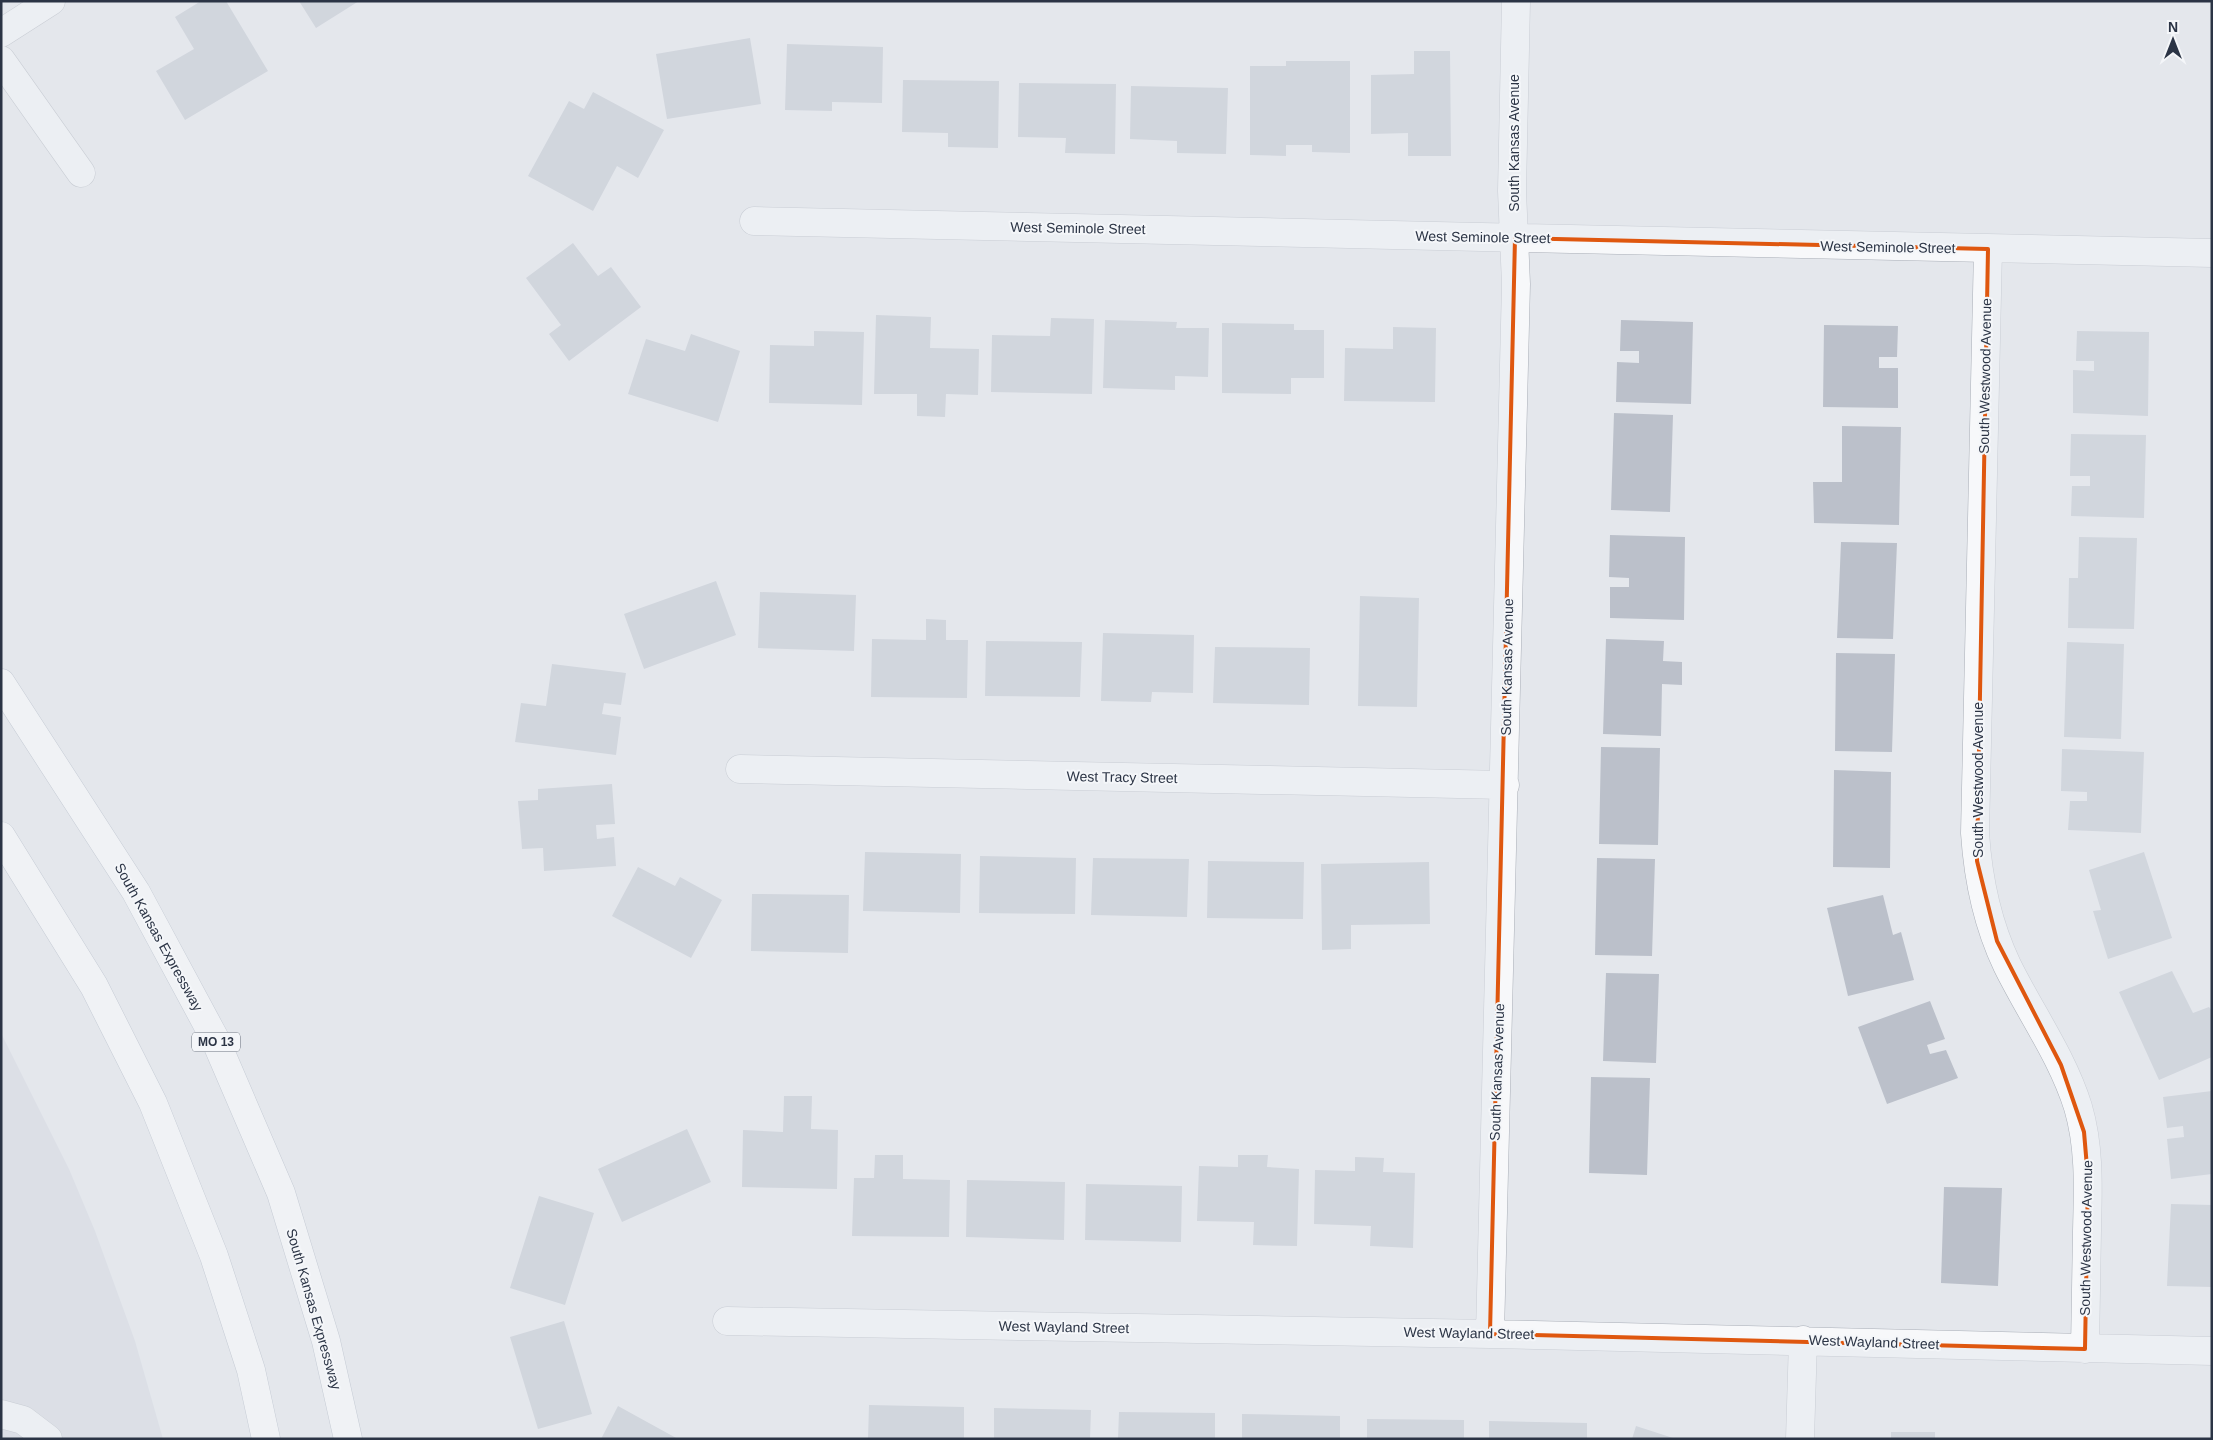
<svg xmlns="http://www.w3.org/2000/svg" width="2213" height="1440" font-family="Helvetica,sans-serif">
  <style>
    .built { fill: #d2d6de }
    .building { fill: #bbc0ca }
    .lines { fill: none; stroke-linecap: round; stroke-linejoin: round }
    .minor-casing { stroke: #a9aeb7; stroke-width: 29 }
    .major-casing { stroke: #a3abb8; stroke-width: 29 }
    .minor { stroke: #f7f8fa; stroke-width: 28 }
    .major { stroke: #fff; stroke-width: 28 }
    .marked { fill: none; stroke: #df570f; stroke-width: 4; stroke-linejoin: round }
    .labels { text-anchor: middle; dominant-baseline: central; stroke-width: 4; stroke-linejoin: round; paint-order: stroke }
    .shield { fill: #f4f6f9; stroke: #676e7b; stroke-width: 1 }
    .shield-label { font-size: 12px; font-weight: bold; fill: #2b3445 }
    .street-label { font-size: 14px; fill: #2b3445; stroke: #f4f6f9 }
  </style>
  <rect width="100%" height="100%" fill="#e4e7ec"/>
  <path class="built" d="M1 1033 69 1169 95 1231 135 1341 163 1439H1Z"/>
  <path class="building" d="M201 1H226L268 71 185 120 156 71 194 49 175 17Z
    M299 1H359L316 28Z
    M750 38 761 104 667 119 656 54Z
    M787 44 883 47 882 103 832 102V111L785 110Z
    M1414 51H1450L1451 156H1408V133L1371 134V75L1414 74Z
    M1286 61H1350V153L1312 152V145H1286V156L1250 155V66H1286Z
    M903 80 999 81 998 148 948 147V133L902 132Z
    M1019 83 1116 84 1115 154 1065 153 1066 138 1018 137Z
    M1131 86 1228 88 1226 154 1177 153V141L1130 139Z
    M593 92 664 130 638 178 617 166 593 211 528 176 569 101 584 109Z
    M573 243 598 276 611 267 641 307 569 361 549 334 561 325 526 278Z
    M876 315 931 317 930 348 979 349 978 395 946 394 945 417 917 416V394H874Z
    M1051 318 1094 319 1092 394 991 392 992 335 1050 336Z
    M1105 320 1177 322 1176 328H1209L1208 377 1175 376V390L1103 388Z
    M1621 320 1693 322 1691 404 1616 402 1617 362 1639 363V351H1620Z
    M1222 323 1294 324V330H1324V378H1291V394L1222 393Z
    M1824 325 1898 326 1897 357H1879V368H1898V408L1823 407Z
    M1393 327 1436 328 1435 402 1344 401 1345 348 1393 349Z
    M814 331 864 332 862 405 769 403 770 345 814 346Z
    M2077 331 2149 332 2148 416 2073 413V370L2094 371V361H2076Z
    M691 334 740 351 718 422 628 394 646 339 685 351Z
    M1614 413 1673 415 1670 512 1611 510Z
    M1842 426 1901 427 1899 525 1814 523 1813 482H1842Z
    M2071 434 2146 435 2144 518 2071 516 2072 486H2090V476H2070Z
    M1610 535 1685 537 1684 620 1610 618V587H1629V578L1609 577Z
    M2079 537 2137 538 2134 629 2068 628 2069 578H2078Z
    M1841 542 1897 543 1893 639 1837 638Z
    M716 581 736 635 644 669 624 614Z
    M760 592 856 595 854 651 758 648Z
    M1360 596 1419 598 1417 707 1358 706Z
    M926 619 946 620V640H968L967 698 871 697 872 639 926 640Z
    M1103 633 1194 635 1193 693 1152 692 1151 702 1101 701Z
    M1606 639 1664 641 1663 661 1682 662V685L1662 684 1661 736 1603 734Z
    M986 641 1082 642 1080 697 985 696Z
    M2067 642 2124 644 2121 739 2064 737Z
    M1215 647 1310 648 1309 705 1213 703Z
    M1836 653 1895 654 1892 752 1835 751Z
    M552 664 626 673 621 705 604 703 602 714 621 717 616 755 515 742 521 703 546 706Z
    M1601 747 1660 748 1658 845 1599 844Z
    M2062 749 2144 752 2141 833 2068 830 2070 801H2087V792L2061 791Z
    M1834 770 1891 772 1890 868 1833 867Z
    M612 784 615 824 596 825 597 839 614 837 616 866 544 871 543 848 522 849 518 801 538 800V789Z
    M865 852 961 854 960 913 863 911Z
    M2144 852 2172 938 2108 959 2093 911 2101 910 2089 870Z
    M980 856 1076 858 1075 914 979 913Z
    M1093 858 1189 859 1187 917 1091 915Z
    M1597 858 1655 859 1652 956 1595 955Z
    M1208 861 1304 862 1303 919 1207 918Z
    M1429 862 1430 924 1351 925V949L1322 950 1321 864Z
    M638 867 675 886 680 877 722 900 691 958 612 916Z
    M752 894 849 895 848 953 751 951Z
    M1883 895 1893 935 1901 932 1914 980 1848 996 1827 908Z
    M2172 971 2193 1013 2209 1007 2212 1011V1057L2159 1080 2119 992Z
    M1606 973 1659 974 1656 1063 1603 1061Z
    M1930 1001 1945 1039 1927 1045 1930 1054 1946 1050 1958 1078 1887 1104 1858 1027Z
    M1591 1077 1650 1078 1647 1175 1589 1173Z
    M2212 1091V1174L2171 1179 2167 1139 2184 1137 2183 1126 2167 1128 2163 1097Z
    M784 1096H812L811 1129 838 1130 837 1189 742 1187 743 1130 783 1132Z
    M687 1129 711 1182 622 1222 598 1169Z
    M875 1155H903V1179L950 1180 949 1237 852 1236 854 1178H874Z
    M1238 1155H1268L1267 1167 1299 1169 1297 1246 1253 1245 1254 1222 1197 1221 1199 1166 1238 1167Z
    M1355 1157 1384 1158 1383 1172 1415 1173 1413 1248 1370 1246 1371 1226 1314 1224 1315 1170 1355 1171Z
    M967 1180 1065 1182 1064 1240 966 1237Z
    M1086 1184 1182 1186 1181 1242 1085 1240Z
    M1944 1187 2002 1188 1998 1286 1941 1283Z
    M539 1196 594 1213 565 1305 510 1288Z
    M2171 1204 2212 1205V1287L2167 1286Z
    M564 1321 592 1414 538 1429 510 1337Z
    M869 1405 964 1407V1439H868Z
    M618 1406 678 1439H601Z
    M994 1408 1091 1410 1090 1439H994Z
    M1119 1412 1215 1413V1439H1118Z
    M1242 1414 1340 1416V1439H1242Z
    M1367 1419 1464 1420V1439H1367Z
    M1489 1421 1587 1423V1439H1489Z
    M1636 1426 1673 1438V1439H1632Z
    M1891 1432H1935V1439H1891Z"/>
  <g class="lines">
    <g class="minor-casing">
      <path id="minor" d="M1 33 51 1
        M1 60 81 173
        M754 221 2212 253
        M1988 249 1975 833C1978 879 1987 923 2007 965 2030 1012 2062 1056 2078 1107 2090 1148 2088 1189 2087 1231 2086 1270 2086 1309 2085 1349
        M740 769 1505 785
        M727 1321 1490 1334 2212 1351
        M1490 1334 1516 284 1512 191 1516 1
        M1 1414 23 1420 48 1439
        M1800 1439 1803 1340"/>
    </g>
    <g class="major-casing">
      <path id="major" d="M1 683 136 892 214 1037 281 1193 326 1341 348 1439
        M1 836 94 986 153 1103 214 1256 251 1370 266 1439"/>
    </g>
    <use href="#minor" class="minor"/>
    <use href="#major" class="major"/>
  </g>
  <path d="M0 0H2213V1440H0ZM1515 238 1988 249 1977 861 1997 941 2061 1065 2084 1132 2088 1179 2085 1349 1490 1334Z" fill="#e4e7ec" fill-opacity=".55" fill-rule="evenodd"/>
  <path class="marked" d="M1515 238 1988 249 1977 861 1997 941 2061 1065 2084 1132 2088 1179 2085 1349 1490 1334Z"/>
  <g class="labels">
    <rect class="shield" x="192" y="1032.5" width="48" height="19" rx="4"/>
    <g class="shield-label">
      <text x="216" y="1042">MO 13</text>
    </g>
    <g class="street-label">
      <text transform="translate(1514 143) rotate(-90)">South Kansas Avenue</text>
      <text transform="translate(1078 228) rotate(1)">West Seminole Street</text>
      <text transform="translate(1483 237) rotate(1)">West Seminole Street</text>
      <text transform="translate(1888 247) rotate(1)">West Seminole Street</text>
      <text transform="translate(1985 376) rotate(-89)">South Westwood Avenue</text>
      <text transform="translate(1507 667) rotate(-89)">South Kansas Avenue</text>
      <text transform="translate(1122 777) rotate(1)">West Tracy Street</text>
      <text transform="translate(1978 780) rotate(-90)">South Westwood Avenue</text>
      <text transform="translate(159 937) rotate(61)">South Kansas Expressway</text>
      <text transform="translate(1497 1072) rotate(-88)">South Kansas Avenue</text>
      <text transform="translate(2086 1238) rotate(-89)">South Westwood Avenue</text>
      <text transform="translate(314 1309) rotate(74)">South Kansas Expressway</text>
      <text transform="translate(1064 1327) rotate(1)">West Wayland Street</text>
      <text transform="translate(1469 1333) rotate(1)">West Wayland Street</text>
      <text transform="translate(1874 1342) rotate(2)">West Wayland Street</text>
    </g>
  </g>
  <rect width="2213" height="1440" fill="none" stroke="#2b3445" stroke-width="5"/>
  <g transform="translate(2173 40)" stroke="#f4f6f9" stroke-width="4" paint-order="stroke">
  <path d="M0-4L9 19L0 12L-9 19Z" fill="#2b3445"/>
  <text y="-8" font-size="14" font-weight="bold" text-anchor="middle" fill="#2b3445">N</text>
  </g>
</svg>
